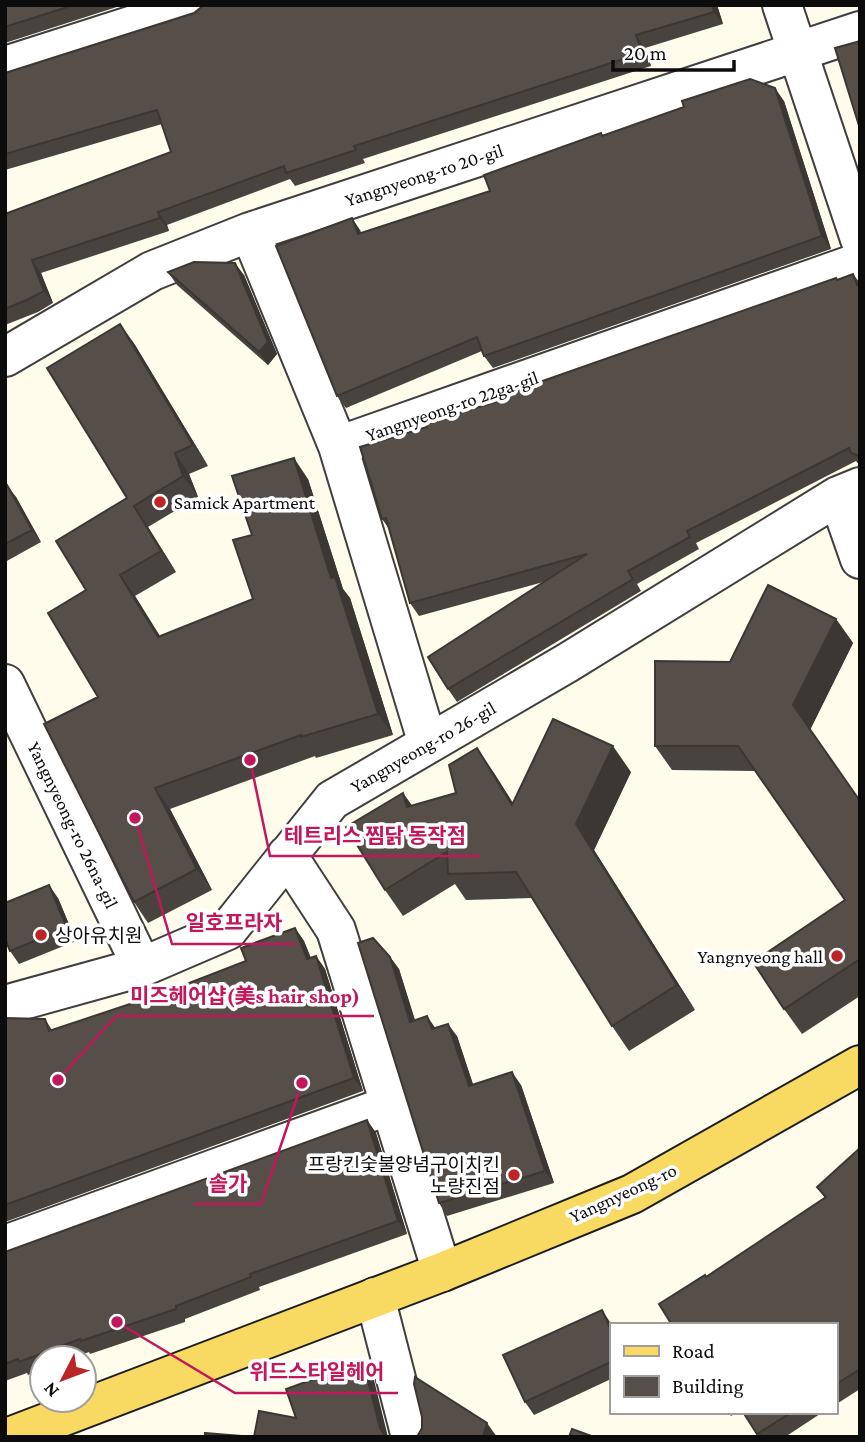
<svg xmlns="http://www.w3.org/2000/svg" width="865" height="1442" font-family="'Crimson Pro','Noto Sans KR',serif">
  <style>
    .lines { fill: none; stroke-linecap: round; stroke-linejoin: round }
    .minor-casing { stroke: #3f3f3f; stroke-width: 42 }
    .major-casing { stroke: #1d1d1d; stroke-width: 42 }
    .minor { stroke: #fff; stroke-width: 38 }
    .major { stroke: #f8da63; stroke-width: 38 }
    .wall { fill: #49433f }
    .shaded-wall { fill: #3c3733 }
    .building { fill: #554e49; stroke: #3c3733; stroke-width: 2 }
    .poi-dot { fill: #bb2526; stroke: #fff; stroke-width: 2.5 }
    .labels { text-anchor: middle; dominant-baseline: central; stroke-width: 7; stroke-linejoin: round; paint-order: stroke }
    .street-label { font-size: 19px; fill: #0c0c0c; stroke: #fff }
    .poi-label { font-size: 19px; fill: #0c0c0c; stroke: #fff; text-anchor: start }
    .leader { fill: none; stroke: #c2185b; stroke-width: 2.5 }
    .callout-dot { fill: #c2185b; stroke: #fff; stroke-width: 2.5 }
    .callout-label { font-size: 21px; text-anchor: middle; font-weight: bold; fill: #c2185b; stroke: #fff; stroke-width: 7; stroke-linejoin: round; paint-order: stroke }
  </style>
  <rect width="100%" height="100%" fill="#fffcec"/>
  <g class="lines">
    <g class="minor-casing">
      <path id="minor" d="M782 5 860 239
        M5 66 196 5
        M250 232 338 446 428 744
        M5 357 152 271 250 232 860 31
        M338 446 860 262
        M838 496 860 559
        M5 684 142 967
        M287 855 336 930 442 1272
        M5 1005 142 967 228 930 332 800 567 663 838 496 860 487
        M5 1245 390 1105
        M375 1297 411 1437"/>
    </g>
    <g class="major-casing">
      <path id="major" d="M9 1437 442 1272 632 1194 860 1065"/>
    </g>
    <use href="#minor" class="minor"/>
    <use href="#major" class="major"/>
  </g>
  <path class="wall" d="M5 5H123L5 43Z
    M204 5H717L723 24 645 48 651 66 363 159 365 163 295 186 290 179 167 225 169 231 41 273 53 303 38 312 5 325V214L171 152 162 124 5 170V73L194 13Z
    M784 101 831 249 493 368 484 356 482 351 346 408 337 396 352 218 361 233 490 191 603 136Z
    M168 272 244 275 277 354 268 365 177 285Z
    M853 274 860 283V466L856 461 696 543 699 549 637 584 641 591 457 702 448 689 547 581 419 616 410 603 390 530 382 519 427 427Z
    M120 324 135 345 208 466 189 474 198 497 148 527 176 572 135 596 160 636 253 599 252 535 308 479 343 589 350 598 393 735 316 758 315 756 170 809 212 890 148 923 134 902 98 697 86 590 127 498Z
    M5 486 16 497 41 542 5 562Z
    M836 619 853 643 810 730 860 801V996L802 1034 784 1009 845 900 755 771 672 770 655 746 730 662Z
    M631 772 594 850 695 1010 629 1051 612 1026 532 898 466 900 455 884 403 916 385 890 403 793 412 806 456 793 494 773 513 803Z
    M58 898 76 941 19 964 10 951Z
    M295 928 304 941 311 958 316 956 325 969 363 1091 5 1222V1018L45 1019 52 1030 166 992 246 961Z
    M390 957 399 969 415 1020 457 1036 473 1085H521L554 1183 447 1216 439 1203Z
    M367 1120 376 1133 407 1234 259 1287 260 1290 185 1319V1322L90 1354 89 1352 73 1358H42V1370L28 1375 27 1373 5 1381V1252Z
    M860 1148V1389L835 1405V1325L825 1198 817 1187Z
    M611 1322 612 1325 611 1379 534 1415 525 1402Z
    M728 1412H737L731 1416Z
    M743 1412H823L785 1437H759Z"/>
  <path class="shaded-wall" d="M712 5H717L723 24 714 12Z
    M636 35 645 48 651 66 642 53Z
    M775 88 784 101 831 249 822 236Z
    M158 212 167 225 169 231 160 218Z
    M352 218 360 230 367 247 358 234Z
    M32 260 41 273 53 303 44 291Z
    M235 263 244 275 277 354 268 365 259 352Z
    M120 324 135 345 208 466 193 445Z
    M175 453 189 474 198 497 183 476Z
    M294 458 308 479 343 589 350 598 393 735 378 714 331 578Z
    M7 485 16 497 41 542 32 530Z
    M134 506 148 527 176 572 161 551Z
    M120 575 135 596 173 658 158 637Z
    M836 619 853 643 810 730 793 705Z
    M613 746 631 772 594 850 695 1010 677 985 576 824Z
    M477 748 494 773 530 831 512 805Z
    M155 788 170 809 212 890 197 869Z
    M403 793 421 818 407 807Z
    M49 885 58 898 76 941 67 928Z
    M295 928 304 941 316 972 307 959Z
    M316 956 325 969 363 1091 354 1078Z
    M390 957 399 969 419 1034 410 1022Z
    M427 1016 436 1029H432Z
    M448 1024 457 1036 478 1099 469 1086Z
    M512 1072 521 1085 554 1183 545 1171Z
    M367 1120 376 1133 407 1234 398 1221Z
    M602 1310 612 1325 611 1330Z
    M363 1361 373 1376 388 1437H385L380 1428Z
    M487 1423 497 1437H483Z"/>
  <path class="building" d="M5 5H74L5 27Z
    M204 5H712L714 12 636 35 642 53 354 146 356 150 286 173 284 166 158 212 160 218 32 260 44 291 29 299 5 309V214L171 152 157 110 5 154V73L194 13Z
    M860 41V129L835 48Z
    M750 79 775 88 822 236 484 356 477 337 337 396 276 246 352 218 358 234 490 191 484 175 601 133 602 136 684 107 682 101Z
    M194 262 235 263 268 342 259 352 168 272Z
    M853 274 857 285 860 284V456L851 453 849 448 687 531 690 537 628 571 633 579 448 689 428 657 587 554 410 603 386 518 382 519 360 447 427 427 426 423 499 401 497 397 836 278 837 280Z
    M120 324 193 445 175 453 183 476 134 506 161 551 120 575 158 637 253 599 233 540 252 535 232 476 294 458 331 578 335 577 378 714 301 737V735L155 788 197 869 134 902 44 724 98 697 48 613 86 590 56 541 127 498 47 368Z
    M7 485 32 530 5 544V486Z
    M768 585 836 619 793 705 860 801V959L784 1009 753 962 845 900 738 746H655V661L730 662Z
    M553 719 613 746 576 824 677 985 612 1026 516 872 448 874 447 852 385 890 346 827 403 793 407 807 456 793 449 765 477 748 512 805Z
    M49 885 67 928 10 951 5 939V903Z
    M295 928 307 959 316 956 354 1078 5 1205V1018L45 1019 49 1031 166 992 246 961 241 948Z
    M373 938 390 957 410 1022 427 1016 432 1029 448 1024 469 1086 512 1072 545 1171 439 1203 358 943Z
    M367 1120 398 1221 250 1274 251 1277 176 1306V1309L81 1341 80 1339 19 1362 18 1359 5 1364V1252Z
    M860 1148V1369L835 1385V1325H672L659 1304 705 1275 706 1277 826 1197 817 1187Z
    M602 1310 611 1330V1362L525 1402 503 1355Z
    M363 1361 380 1428 385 1437H254L259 1411 296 1418 286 1389Z
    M415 1377 487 1423 483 1437H417L422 1428V1417L414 1384Z
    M743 1412H792L757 1434Z
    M572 1429 594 1437H569Z
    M205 1433 254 1437H205Z"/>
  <g class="poi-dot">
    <circle cx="160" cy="502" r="7"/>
    <circle cx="41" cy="935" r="7"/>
    <circle cx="837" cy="956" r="7"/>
    <circle cx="514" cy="1175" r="7"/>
  </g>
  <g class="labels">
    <g class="street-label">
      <text transform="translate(424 175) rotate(-18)">Yangnyeong-ro 20-gil</text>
      <text transform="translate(452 406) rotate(-19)">Yangnyeong-ro 22ga-gil</text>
      <text transform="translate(423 747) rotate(-30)">Yangnyeong-ro 26-gil</text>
      <text transform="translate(73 825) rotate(64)">Yangnyeong-ro 26na-gil</text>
      <text transform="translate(623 1193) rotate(-25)">Yangnyeong-ro</text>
    </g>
    <g class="poi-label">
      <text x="174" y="502">Samick Apartment</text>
      <text x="55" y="935">상아유치원</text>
      <text x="823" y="956" text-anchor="end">Yangnyeong hall</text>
      <text x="500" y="1164" text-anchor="end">프랑킨숯불양념구이치킨<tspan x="500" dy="22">노량진점</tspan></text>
    </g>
  </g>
  <path class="leader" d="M250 760L270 856H480M135 818L172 944H296M58 1080L116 1016H374M302 1083L261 1204H194M117 1322L235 1393H398"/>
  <g class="callout-dot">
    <circle cx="250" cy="760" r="7"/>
    <circle cx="135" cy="818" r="7"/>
    <circle cx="58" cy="1080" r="7"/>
    <circle cx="302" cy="1083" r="7"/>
    <circle cx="117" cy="1322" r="7"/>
  </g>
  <g class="callout-label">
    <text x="375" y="843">테트리스 찜닭 동작점</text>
    <text x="234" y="930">일호프라자</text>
    <text x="245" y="1003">미즈헤어샵(美s hair shop)</text>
    <text x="228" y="1191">솔가</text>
    <text x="317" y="1379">위드스타일헤어</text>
  </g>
  <rect width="865" height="1442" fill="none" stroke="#0c0c0c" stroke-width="14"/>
  <rect x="610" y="1323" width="228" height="91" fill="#ffffff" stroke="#9e9e9e" stroke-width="2"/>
  <rect x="624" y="1346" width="35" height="10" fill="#f8da63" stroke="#9e9e9e" stroke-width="2"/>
  <text x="672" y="1358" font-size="21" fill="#0c0c0c">Road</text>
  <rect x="624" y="1376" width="35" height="21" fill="#554e49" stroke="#9e9e9e" stroke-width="2"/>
  <text x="672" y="1393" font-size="21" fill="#0c0c0c">Building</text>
  <g transform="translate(63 1379) rotate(228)"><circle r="33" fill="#ffffff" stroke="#9e9e9e" stroke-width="2"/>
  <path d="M0-5L12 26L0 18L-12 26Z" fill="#bb2526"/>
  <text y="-10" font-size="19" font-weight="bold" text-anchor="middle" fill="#0c0c0c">N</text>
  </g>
  <path d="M613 60v10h121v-10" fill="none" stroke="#0c0c0c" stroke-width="3.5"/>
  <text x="624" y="60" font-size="21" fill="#0c0c0c" stroke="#ffffff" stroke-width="5" paint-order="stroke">20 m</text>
</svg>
